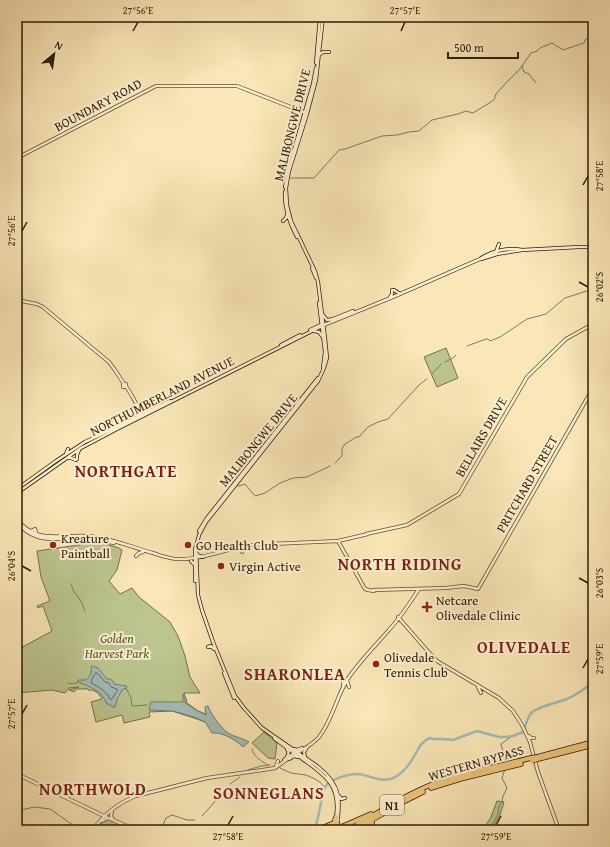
<svg xmlns="http://www.w3.org/2000/svg" width="610" height="847" font-family="'Gentium Book Plus',serif">
  <style>
    .green { fill: #bcc58f; stroke: #74704a }
    .water { fill: #a2bdb8; stroke: #737d70 }
    .lines { fill: none; stroke-linecap: round; stroke-linejoin: round }
    .shore { stroke: #686c5e; stroke-width: 1 }
    .stream { stroke: #737d70; stroke-width: 1 }
    .river { stroke: #a2bdb8; stroke-width: 2.5 }
    .tertiary-casing { stroke: #604e30; stroke-width: 4 }
    .secondary-casing { stroke: #2d1c04; stroke-width: 4 }
    .motorway-casing { stroke: #2d1c04; stroke-width: 5.5 }
    .tertiary { stroke: #fcefd0; stroke-width: 2.5 }
    .secondary { stroke: #fcefd0; stroke-width: 2.5 }
    .motorway { stroke: #edc37b; stroke-width: 4 }
    .motorway-bridge-casing { stroke: #2d1c04; stroke-width: 5.5; stroke-linecap: butt }
    .motorway-bridge { stroke: #edc37b; stroke-width: 4 }
    .ticks { fill: none; stroke: #2d1c04; stroke-width: 1.5 }
    .poi-dot { fill: #8f2418; stroke: #fcefd0; stroke-width: 1.5 }
    .labels { text-anchor: middle; dominant-baseline: central; stroke-width: 4; stroke-linejoin: round; paint-order: stroke }
    .shield { fill: #fcefd0; stroke: #6b5b41; stroke-width: 1 }
    .shield-label { font-size: 12px; font-weight: bold; fill: #2d1c04 }
    .street-label { font-size: 13px; fill: #2d1c04; stroke: #fcefd0 }
    .poi-label { font-size: 13px; fill: #2d1c04; stroke: #fcefd0; text-anchor: start }
    .park-label { font-size: 13px; font-style: italic; fill: #584f2e; stroke: #fcefd0 }
    .district-label { font-size: 17px; font-weight: bold; letter-spacing: 1px; fill: #7a1f14; stroke: #fcefd0 }
    .neatline { fill: none; stroke: #2d1c04; stroke-width: 1.5 }
    .ticks-label { font-size: 10px; text-anchor: middle; fill: #2d1c04 }
  </style>
  <rect width="100%" height="100%" fill="#fae6b6"/>
  <filter id="stains"><feTurbulence type="fractalNoise" baseFrequency=".005" numOctaves="4"/><feColorMatrix values="0 0 0 0 .2 0 0 0 0 .09 0 0 0 0 .02 0 0 0 .5 -.17"/></filter>
  <radialGradient id="worn" r=".72"><stop offset=".6" stop-color="#630" stop-opacity="0"/><stop offset="1" stop-color="#630" stop-opacity=".3"/></radialGradient>
  <path class="green" d="M446 348 458 378 437 387 424 357Z
    M99 542 119 548 122 550 117 570 109 581 120 594 132 588 139 597 170 622 178 636 185 656 190 677 200 693H184L187 701 186 702 198 711 206 714 205 722 194 718 172 711 149 712 150 717 124 723 122 715 96 722 91 702 102 699C98 692 95 690 88 690L87 688 86 689H76L74 692 69 690 79 687 69 688 65 693 52 690 17 693V650L52 631 43 606 38 608 37 606 50 601 41 577 37 551Z
    M264 732 277 743 275 759 268 758 252 743Z
    M497 801 504 802 500 815 491 830H483L491 817Z
    M110 819 133 830H96L104 820Z"/>
  <path class="water" d="M92 666 98 668 107 679H110L113 681 114 684 126 686 127 688 124 689H123L118 697 115 707H113L106 703C103 691 88 686 78 682V680H86C90 677 92 672 91 667Z
    M183 694 185 700V703L198 711 206 715 205 707 208 706C211 714 221 728 228 733 234 737 243 738 249 742L243 747C236 740 223 732 212 733L205 722 194 717 173 711 149 710 151 702H183Z"/>
  <g class="lines">
    <path class="shore" d="M96 673 99 675 105 682 109 683 111 687 117 689V691L112 699H110C106 691 99 687 91 683 91 681 94 674 96 673Z"/>
    <path class="stream" d="M522 66 524 72 529 74 532 78 536 83
      M291 178H314L339 150 345 149 382 136 397 135 409 132 419 131 432 120 458 114 466 111 473 113 494 100 496 94 504 85 520 69 531 53 537 51 540 48 552 43 563 50 584 43 585 40 593 35
      M467 346 486 339H488L490 341 500 337 527 319 546 314 565 298 593 289
      M445 362 453 358 456 355
      M432 374 441 364
      M335 463 342 456V449L344 445 356 437H359L366 429 368 427 378 422 388 419 419 385 427 379
      M229 479 233 482
      M237 485 239 486 245 484 255 496 265 493 280 483 293 478 307 477 330 466
      M71 584 74 592 81 601 85 611
      M68 683C71 684 73 684 76 683L78 682
      M126 688 131 698 132 706H135L147 705
      M252 749C254 757 261 761 268 765
      M506 762C506 755 502 751 501 744L511 737
      M280 768 291 773 306 775 315 779 321 783 325 788
      M248 770 261 766 270 765
      M230 784 240 777
      M17 811 34 807 50 809 80 830
      M202 816 219 797 226 787
      M140 830V829L147 827 154 828 163 825 166 818 172 815 187 820H195
      M490 830 493 823 498 814 499 806 502 802 503 796 507 788 502 778 505 769"/>
    <path class="river" d="M334 780C342 776 349 774 358 774 371 775 383 785 397 776 403 772 409 765 413 758 418 750 421 741 430 738L433 739H443L453 740 477 731 499 737H507L513 736 523 732C526 725 527 718 532 712 538 707 558 702 567 699 576 695 586 688 593 682
      M315 830 320 808 323 791 327 784"/>
    <g class="tertiary-casing">
      <path id="tertiary" d="M17 158 156 86H237L306 113
        M17 300 37 304 43 307 109 362 115 370 124 384
        M126 386V384L123 385V387L126 386 132 396 143 416
        M17 519C33 541 52 536 75 536 84 535 92 536 100 538 118 541 135 548 153 553 162 556 172 560 182 559 206 559 228 548 251 545L338 541 368 534
        M17 522C36 546 57 537 83 538 94 538 103 541 114 543
        M31 531 35 529 36 533 37 534
        M366 534 407 525 459 494 527 377 566 339 593 324
        M338 541 365 589 368 590 374 591
        M236 549H240L242 552
        M136 556 139 553 143 552
        M373 590 446 588 463 586 469 587 478 589 593 388
        M398 617 425 648
        M425 648 437 661 499 698 513 711 522 725 530 742 538 772 559 830
        M347 681 349 687
        M343 686V680
        M478 687 481 693
        M529 736 531 738H534
        M297 753C304 749 313 744 319 737 333 720 336 696 349 677 360 661 375 646 388 631 400 618 410 603 419 589
        M287 758 296 752
        M276 766 278 761
        M17 774 106 817 136 830
        M112 811 111 816 113 820
        M102 821 108 818
        M93 830C104 814 118 803 136 796L207 778 269 769 275 768 289 758"/>
    </g>
    <g class="secondary-casing">
      <path id="secondary" d="M323 17 316 80 307 114 289 171 286 188 287 205 291 221 315 271 318 282 325 338 327 358 324 368 318 381 206 522 199 535 196 547 198 595 202 610 213 642 235 696 244 708 262 728 317 766C342 785 341 802 336 830
        M319 55 323 52H329
        M316 63 320 17
        M285 187 288 170 313 84 316 68
        M285 192C284 208 289 222 297 237
        M283 221 286 218 287 215
        M496 252 499 244
        M481 259 497 254 522 250 579 247H593
        M312 268 316 278
        M394 290 397 292 399 293
        M390 297 392 294V290
        M319 303 325 352 323 368
        M323 315 327 320 334 319
        M333 319 353 311
        M310 330 323 324
        M314 331 319 332 322 336
        M281 345 300 335
        M138 416 140 411 145 412
        M66 454 68 449
        M67 458H71L76 460
        M77 459V455L79 450
        M17 489 56 461 85 442 170 401
        M17 493 81 448 119 428 324 325 393 297 480 259C491 251 509 247 522 250
        M199 531 207 518 318 378
        M195 548V581
        M197 554 199 556 203 557
        M191 561 195 565
        M208 647 211 646 214 649
        M224 673 234 698
        M274 738C284 746 294 753 304 760 327 776 341 787 336 818
        M294 749 297 750 302 748
        M305 757 304 752 307 747
        M289 759 294 756 298 757
        M284 760C288 757 290 753 287 749
        M339 796 341 799 345 798"/>
    </g>
    <g class="motorway-casing">
      <path id="motorway" d="M537 757 593 742
        M538 759 593 745
        M431 788 460 779 521 764
        M337 823 339 827H341L371 814
        M329 825 334 823 336 817
        M322 830 325 827 329 825 337 826
        M348 830C378 813 406 794 438 782 468 771 500 766 531 758
        M355 830 401 803 423 792
        M362 830 372 823"/>
    </g>
    <use href="#tertiary" class="tertiary"/>
    <use href="#secondary" class="secondary"/>
    <use href="#motorway" class="motorway"/>
    <g class="motorway-bridge-casing">
      <path id="motorway-bridge" d="M531 758 537 757
        M532 761 538 759"/>
    </g>
    <use href="#motorway-bridge" class="motorway-bridge"/>
  </g>
  <path class="ticks" d="M133 31 138 22M401 31 405 22M583 185 588 176M22 231 27 222M579 282 588 287M22 566 31 571M579 578 588 583M583 668 588 659M22 714 27 705M228 825 233 816M496 825 501 816"/>
  <g class="poi-dot">
    <circle cx="53" cy="545" r="4"/>
    <circle cx="188" cy="545" r="4"/>
    <circle cx="221" cy="566" r="4"/>
    <path d="M425 601h4v4h4v4h-4v4h-4v-4h-4v-4h4z"/>
    <circle cx="376" cy="664" r="4"/>
  </g>
  <g class="labels">
    <rect class="shield" x="380" y="795" width="24" height="20" rx="3"/>
    <g class="shield-label">
      <text x="392" y="805">N1</text>
    </g>
    <g class="street-label">
      <text transform="translate(98 105) rotate(-28)">BOUNDARY ROAD</text>
      <text transform="translate(292 125) rotate(-76)">MALIBONGWE DRIVE</text>
      <text transform="translate(162 396) rotate(-27)">NORTHUMBERLAND AVENUE</text>
      <text transform="translate(481 437) rotate(-60)">BELLAIRS DRIVE</text>
      <text transform="translate(258 440) rotate(-51)">MALIBONGWE DRIVE</text>
      <text transform="translate(527 484) rotate(-60)">PRITCHARD STREET</text>
      <text transform="translate(476 763) rotate(-16)">WESTERN BYPASS</text>
    </g>
    <g class="poi-label">
      <text x="61" y="538">Kreature<tspan x="61" dy="15">Paintball</tspan></text>
      <text x="196" y="545">GO Health Club</text>
      <text x="229" y="566">Virgin Active</text>
      <text x="436" y="600">Netcare<tspan x="436" dy="15">Olivedale Clinic</tspan></text>
      <text x="384" y="657">Olivedale<tspan x="384" dy="15">Tennis Club</tspan></text>
    </g>
    <g class="park-label">
      <text x="117" y="638">Golden<tspan x="117" dy="15">Harvest Park</tspan></text>
    </g>
    <g class="district-label">
      <text x="126" y="470">NORTHGATE</text>
      <text x="400" y="563">NORTH RIDING</text>
      <text x="524" y="646">OLIVEDALE</text>
      <text x="295" y="673">SHARONLEA</text>
      <text x="93" y="788">NORTHWOLD</text>
      <text x="269" y="792">SONNEGLANS</text>
    </g>
  </g>
  <rect width="610" height="847" fill="none" stroke="#fae6b6" stroke-width="44"/>
  <g transform="translate(54 54) rotate(29)" stroke="#fcefd0" stroke-width="3" paint-order="stroke">
  <path d="M0-3L7 15L0 10L-7 15Z" fill="#2d1c04"/>
  <text y="-6" font-size="11" font-weight="bold" text-anchor="middle" fill="#2d1c04">N</text>
  </g>
  <path d="M448 52v6h70v-6" fill="none" stroke="#2d1c04" stroke-width="2"/>
  <text x="454" y="52" font-size="12" fill="#2d1c04" stroke="#fcefd0" stroke-width="3" paint-order="stroke">500 m</text>
  <rect x="22" y="22" width="566" height="803" class="neatline"/>
  <g class="ticks-label">
    <text x="138" y="14">27°56'E</text>
    <text x="405" y="14">27°57'E</text>
    <text transform="translate(599 176) rotate(-90)" y="4">27°58'E</text>
    <text transform="translate(11 231) rotate(-90)" y="4">27°56'E</text>
    <text transform="translate(599 287) rotate(-90)" y="4">26°02'S</text>
    <text transform="translate(11 566) rotate(-90)" y="4">26°04'S</text>
    <text transform="translate(599 583) rotate(-90)" y="4">26°03'S</text>
    <text transform="translate(599 659) rotate(-90)" y="4">27°59'E</text>
    <text transform="translate(11 714) rotate(-90)" y="4">27°57'E</text>
    <text x="228" y="840">27°58'E</text>
    <text x="496" y="840">27°59'E</text>
  </g>
  <rect width="100%" height="100%" filter="url(#stains)"/>
  <rect width="100%" height="100%" fill="url(#worn)"/>
</svg>
